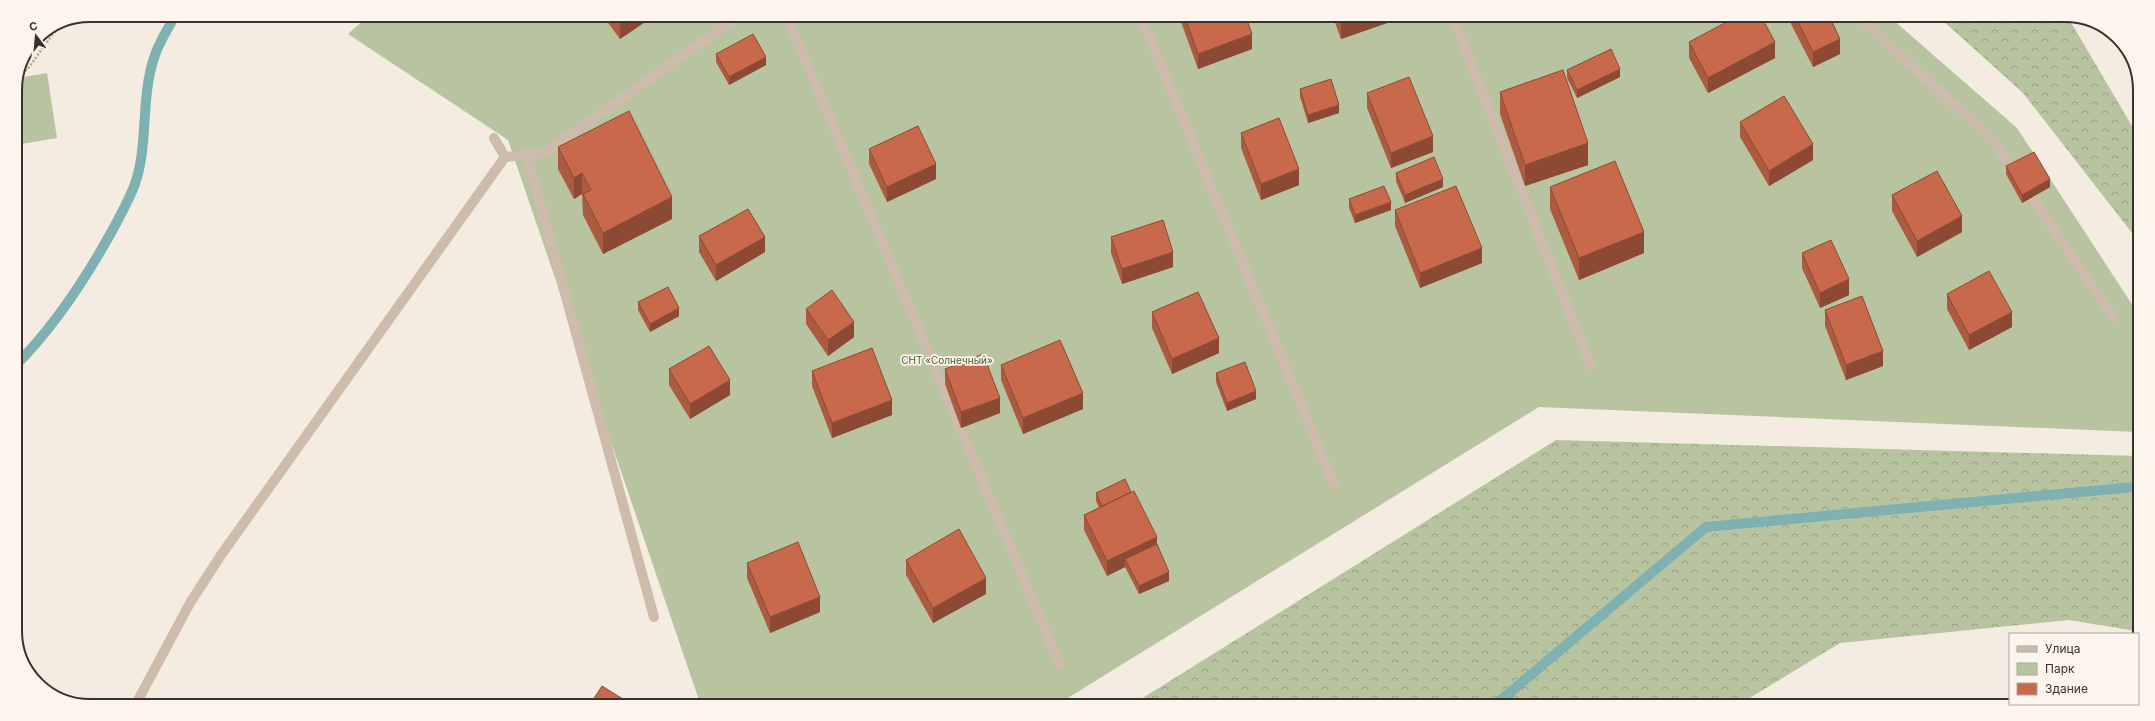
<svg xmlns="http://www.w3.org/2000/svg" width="2155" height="721" font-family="Inter,sans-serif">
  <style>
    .green { fill: #b8c4a0 }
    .forest { fill: url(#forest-crowns) }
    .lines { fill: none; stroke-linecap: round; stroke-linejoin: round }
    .stream { stroke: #7fb0b2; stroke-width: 10 }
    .path { stroke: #b9a596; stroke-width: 2.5; stroke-dasharray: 2 2; stroke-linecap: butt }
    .service { stroke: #cdbbac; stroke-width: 10 }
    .tertiary { stroke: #cdbbac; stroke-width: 10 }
    .wall { fill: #ac5a40 }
    .shaded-wall { fill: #8c4a34 }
    .building { fill: #c8694b; stroke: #8c4a34 }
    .labels { text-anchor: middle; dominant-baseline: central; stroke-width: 3.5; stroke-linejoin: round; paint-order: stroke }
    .park-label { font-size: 10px; fill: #4a5a2e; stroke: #fbf5ee }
    .rim { fill: none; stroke: #3b302b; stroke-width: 2 }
  </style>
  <defs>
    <pattern id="forest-crowns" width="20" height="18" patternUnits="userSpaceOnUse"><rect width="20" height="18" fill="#b8c4a0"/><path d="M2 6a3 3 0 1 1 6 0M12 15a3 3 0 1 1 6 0" fill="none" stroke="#97a083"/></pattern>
  </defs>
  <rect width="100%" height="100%" fill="#f4ebe1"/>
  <path class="green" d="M368 16 1892 19 2017 128 2137 312 2138 432 1539 407 1058 704 700 703 508 140 348 34Z
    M47 73 57 138 15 145V85L18 78Z"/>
  <path class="forest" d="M1941 19H2069L2139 138V242L2023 93Z
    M1556 440 2137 456 2136 631 2069 620 1840 643 1738 705 1133 704Z"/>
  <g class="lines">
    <path class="stream" d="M15 366C54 327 86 278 112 231 120 216 129 200 135 184 149 143 140 97 155 55 159 44 165 33 171 23
      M1495 705 1706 527 2134 487 2137 485"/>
    <path class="path" d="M50 28 55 31
      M21 71 27 70 63 20"/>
    <path class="service" d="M787 16 1060 665
      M1138 17 1149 36 1334 484
      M1453 18 1591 366
      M1860 18 1993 140 2114 318
      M494 138 505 157 544 153 739 16
      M527 155 654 617
      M137 702 190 603 221 555 505 157"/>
    <path class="tertiary" d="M2119 40 2129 57"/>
  </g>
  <path class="wall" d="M603 16H654L620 39Z
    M1180 17H1246L1252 49 1198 69 1180 19Z
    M1333 17 1387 18V23L1341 39Z
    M1791 18H1830L1840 54 1813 67 1791 24Z
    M1689 42 1775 58 1708 93 1689 58Z
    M716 54 766 65 729 85 716 62Z
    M1567 70 1620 77 1577 98 1567 78Z
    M1300 89 1339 113 1308 123 1300 97Z
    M1500 92 1588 165 1525 186 1500 114Z
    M1367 93 1433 152 1391 168 1367 108Z
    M1740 122 1813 160 1769 186 1740 137Z
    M1241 133 1299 185 1261 200 1241 148Z
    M558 147 672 219 603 254 583 215 582 194 574 199 558 169Z
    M869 149 936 179 887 202 869 164Z
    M2006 166 2050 187 2022 203 2006 174Z
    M1396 173 1443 187 1405 203 1396 181Z
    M1550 187 1644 253 1579 280 1550 209Z
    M1892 195 1962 232 1917 257 1892 211Z
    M1349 199 1391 210 1355 223 1349 208Z
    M1395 210 1482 263 1420 288 1395 226Z
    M699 236 765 252 716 281 699 252Z
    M1111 237 1173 267 1122 284 1111 253Z
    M1802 253 1849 295 1820 308 1802 268Z
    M1947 294 2012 327 1969 350 1947 309Z
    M638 302 679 316 650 332 638 310Z
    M806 309 854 337 828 356 806 324Z
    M1825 310 1883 366 1846 380 1825 326Z
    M1152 312 1219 353 1172 374 1152 328Z
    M1001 365 1083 409 1023 434 1001 380Z
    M669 369 730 395 690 419 669 385Z
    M945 369 1000 413 961 428 945 384Z
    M812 371 892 415 832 438 812 386Z
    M1216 373 1256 399 1227 411 1216 382Z
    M1096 493 1157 544 1169 581 1139 594 1125 567 1107 576 1084 530V515L1099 508 1096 501Z
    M906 560 986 594 933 623 906 575Z
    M747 563 820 612 770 633 747 578Z"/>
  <path class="shaded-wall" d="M631 16H654L620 39V24Z
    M1358 17 1387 18V23L1341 39V23Z
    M1252 34V49L1198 69V54Z
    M1840 39V54L1813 67V52Z
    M1775 42V58L1708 93V78Z
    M766 57V65L729 85V77Z
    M1620 69V77L1577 98V90Z
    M1339 105V113L1308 123V115Z
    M1433 136V152L1391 168V153Z
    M1588 143V165L1525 186V165Z
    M1813 144V160L1769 186V171Z
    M936 164V179L887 202V187Z
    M1299 169V185L1261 200V184Z
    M582 173V194L574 199V178Z
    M1443 179V187L1405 203V195Z
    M2050 179V187L2022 203V195Z
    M672 197V219L603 254V233Z
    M1391 202V210L1355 223V215Z
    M1962 216V232L1917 257V241Z
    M1644 232V253L1579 280V258Z
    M765 237V252L716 281V265Z
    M1482 248V263L1420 288V273Z
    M1173 252V267L1122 284V269Z
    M1849 279V295L1820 308V293Z
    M679 308V316L650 332V324Z
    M2012 312V327L1969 350V335Z
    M854 322V337L828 356V340Z
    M1219 338V353L1172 374V359Z
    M1883 351V366L1846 380V365Z
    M730 380V395L690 419V404Z
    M1256 391V399L1227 411V403Z
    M1083 393V409L1023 434V418Z
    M1000 398V413L961 428V412Z
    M892 400V415L832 438V423Z
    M1157 537V552L1125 559V567L1107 576V561Z
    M1169 572V581L1139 594V586Z
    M986 578V594L933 623V608Z
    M820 597V612L770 633V617Z"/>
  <path class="building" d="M614 16H631L620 24Z
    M1185 17H1246L1252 34 1198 54Z
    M1339 17H1358L1341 23Z
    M1734 18H1762L1775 42 1708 78 1689 42Z
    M1796 18H1830L1840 39 1813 52Z
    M753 34 766 57 729 77 716 54Z
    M1611 49 1620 69 1577 90 1567 70Z
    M1563 70 1588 143 1525 165 1500 92Z
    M1409 77 1433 136 1391 153 1367 93Z
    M1331 79 1339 105 1308 115 1300 89Z
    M1784 96 1813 144 1769 171 1740 122Z
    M629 111 672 197 603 233 583 194 591 190 582 173 574 178 558 147Z
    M1279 118 1299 169 1261 184 1241 133Z
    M918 126 936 164 887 187 869 149Z
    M2034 152 2050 179 2022 195 2006 166Z
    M1434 157 1443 179 1405 195 1396 173Z
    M1615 161 1644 232 1579 258 1550 187Z
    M1937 171 1962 216 1917 241 1892 195Z
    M1384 186 1391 202 1355 215 1349 199Z
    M1456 186 1482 248 1420 273 1395 210Z
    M748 209 765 237 716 265 699 236Z
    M1163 220 1173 252 1122 269 1111 237Z
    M1831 240 1849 279 1820 293 1802 253Z
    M1989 271 2012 312 1969 335 1947 294Z
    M668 287 679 308 650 324 638 302Z
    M832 290 854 322 828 340 806 309Z
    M1198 292 1219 338 1172 359 1152 312Z
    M1862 296 1883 351 1846 365 1825 310Z
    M1060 340 1083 393 1023 418 1001 365Z
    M709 346 730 380 690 404 669 369Z
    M872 348 892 400 832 423 812 371Z
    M983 354 1000 398 961 412 945 369Z
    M1245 362 1256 391 1227 403 1216 373Z
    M1125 479 1131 492 1102 506 1096 493Z
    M1134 491 1157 537 1107 561 1084 515Z
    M959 529 986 578 933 608 906 560Z
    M798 542 820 597 770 617 747 563Z
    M1157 544 1169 572 1139 586 1125 559Z
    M602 686 626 701 625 703H591Z"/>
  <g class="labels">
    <g class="park-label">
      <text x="947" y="360">СНТ «Солнечный»</text>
    </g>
  </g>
  <path d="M0 0H2155V721H0ZM90 22H2065A68 68 0 0 1 2133 90V631A68 68 0 0 1 2065 699H90A68 68 0 0 1 22 631V90A68 68 0 0 1 90 22Z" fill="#fbf5ee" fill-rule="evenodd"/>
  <path class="rim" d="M90 22H2065A68 68 0 0 1 2133 90V631A68 68 0 0 1 2065 699H90A68 68 0 0 1 22 631V90A68 68 0 0 1 90 22Z"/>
  <rect x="2009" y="633" width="130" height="72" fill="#fbf5ee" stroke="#aea6a0"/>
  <rect x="2017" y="646" width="20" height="6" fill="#cdbbac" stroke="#aea6a0"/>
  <text x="2045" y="653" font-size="12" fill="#3b302b">Улица</text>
  <rect x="2017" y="663" width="20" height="12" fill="#b8c4a0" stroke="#aea6a0"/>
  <text x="2045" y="673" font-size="12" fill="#3b302b">Парк</text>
  <rect x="2017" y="683" width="20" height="12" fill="#c8694b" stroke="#aea6a0"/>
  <text x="2045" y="693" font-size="12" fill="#3b302b">Здание</text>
  <g transform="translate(36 36) rotate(344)" stroke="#fbf5ee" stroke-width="3" paint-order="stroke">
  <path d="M0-3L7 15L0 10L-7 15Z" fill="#3b302b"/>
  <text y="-6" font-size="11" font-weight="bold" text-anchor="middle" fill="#3b302b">С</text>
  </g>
</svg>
